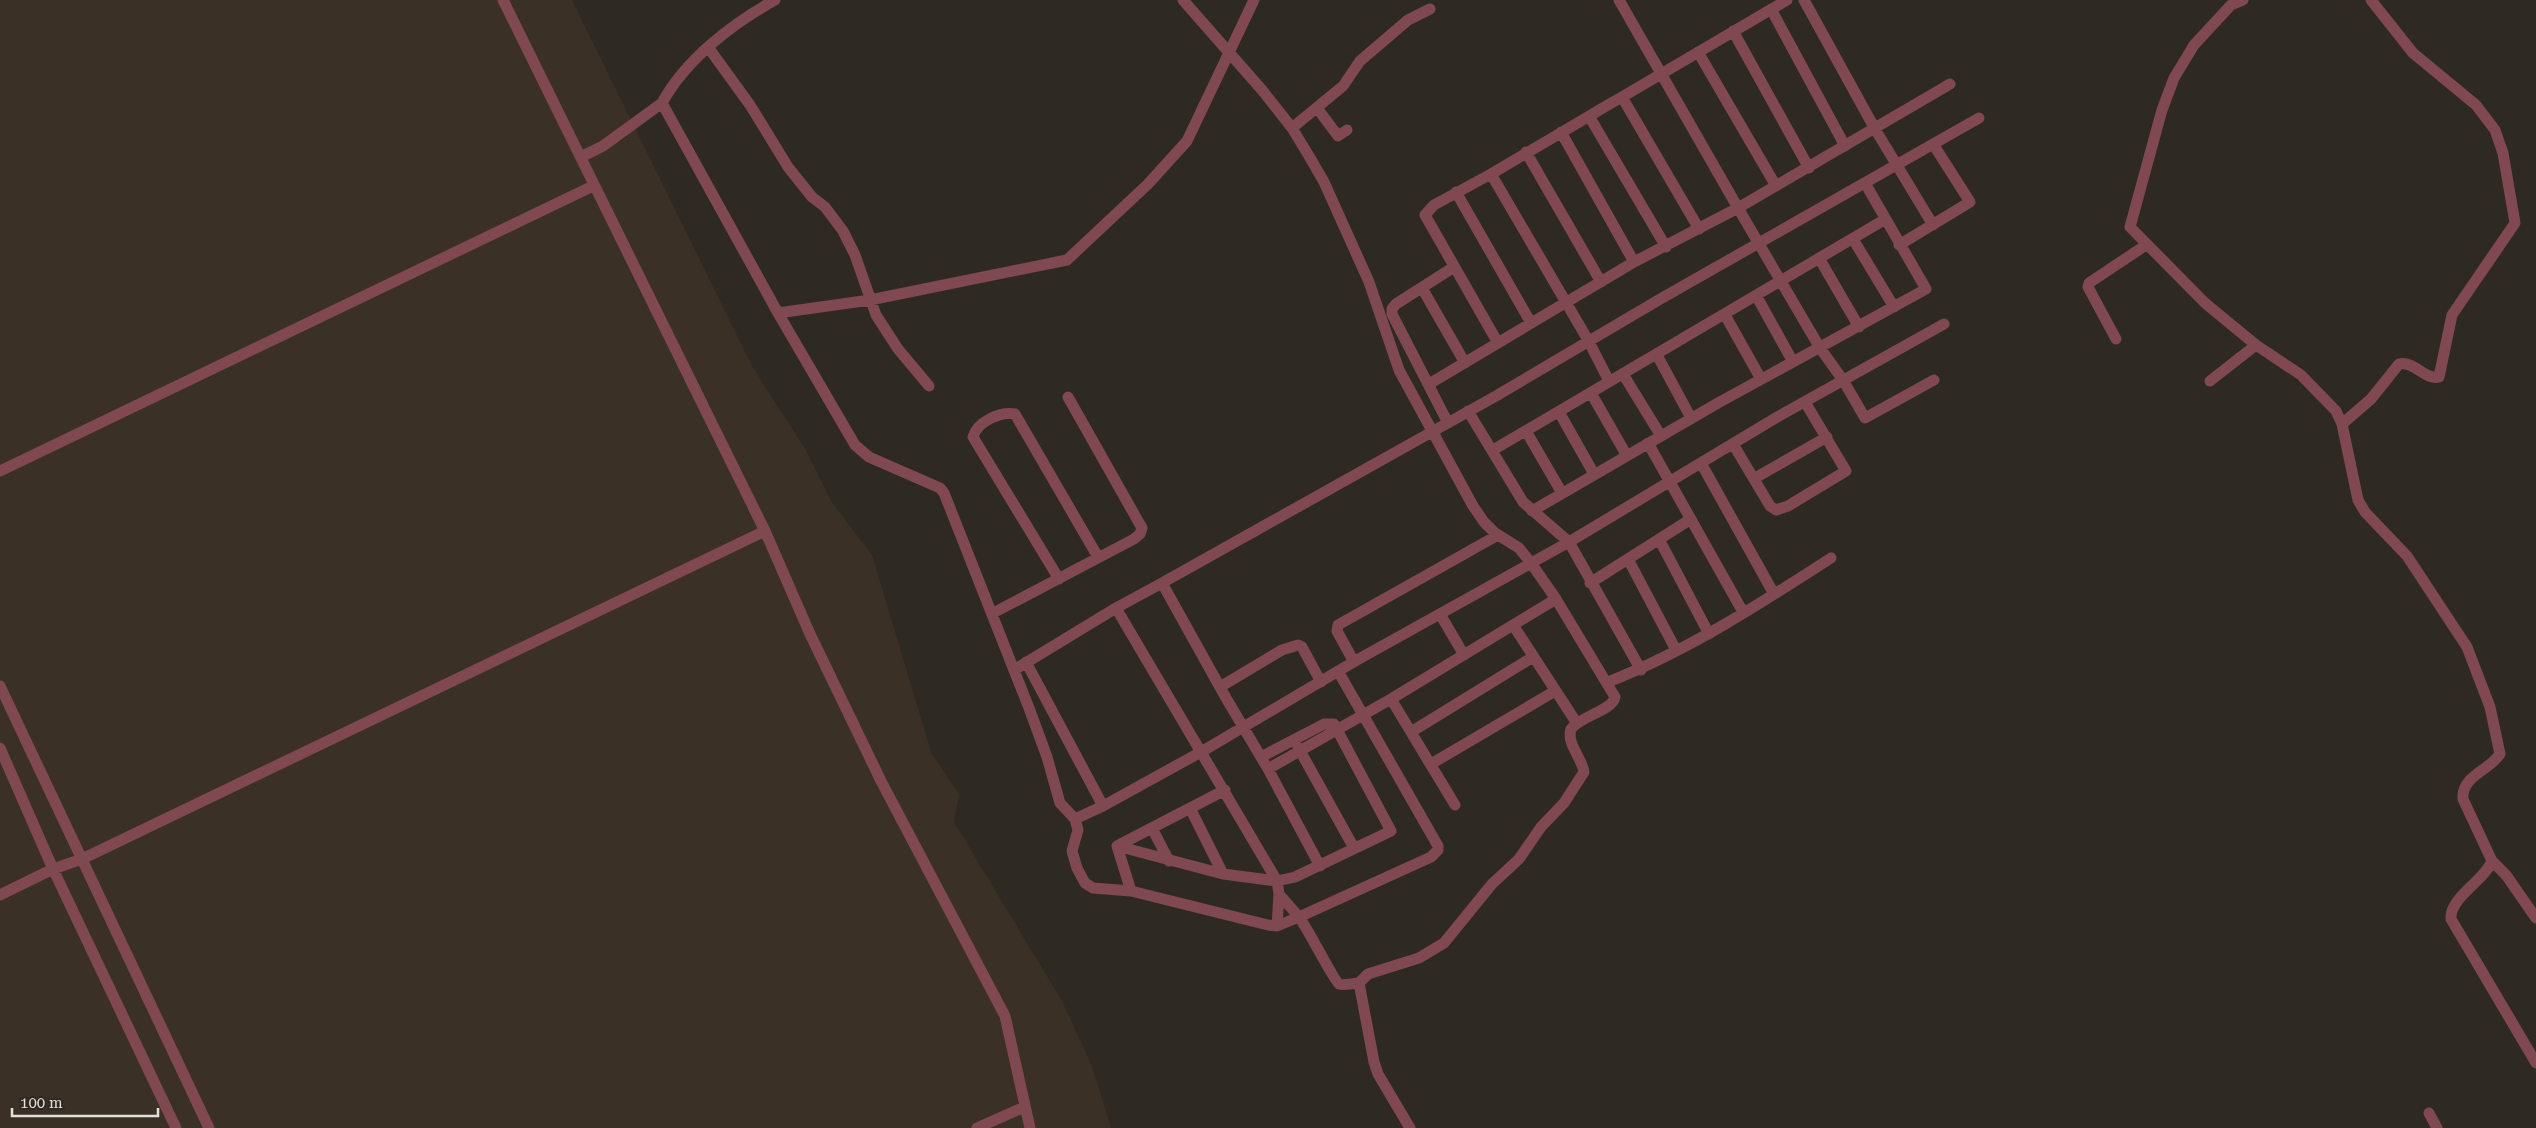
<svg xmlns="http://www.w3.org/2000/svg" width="2536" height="1128" font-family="'Roboto Serif',serif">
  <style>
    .built { fill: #3b3025 }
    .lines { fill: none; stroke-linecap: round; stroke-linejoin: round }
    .minor { stroke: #804850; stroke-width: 11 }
  </style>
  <rect width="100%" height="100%" fill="#2f2923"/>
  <path class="built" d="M0 0H572L752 366 805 449 831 501 872 555 931 752 959 794 954 822 1062 1001 1092 1066 1111 1128H0Z"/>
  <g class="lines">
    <path class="minor" d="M503 0 765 531
      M775 0C732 24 686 59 662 103L778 313 855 445 869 457 940 488 944 493 1029 708 1047 757 1060 803 1075 819 1078 830 1072 851 1077 868 1085 883 1093 888 1131 891 1268 925 1277 926 1299 917C1307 927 1334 981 1339 984 1344 986 1353 983 1359 983
      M1183 0 1262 90 1292 128 1309 156 1324 182 1369 282 1399 370 1473 506 1484 522 1495 533 1519 548 1531 563 1556 599 1615 697C1613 710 1581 716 1571 729 1566 743 1582 758 1584 772L1564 803 1541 827 1519 859 1492 884 1444 943 1419 958 1368 974 1359 983 1374 1062 1378 1074 1410 1128
      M1619 0 1738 208 1820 348 1843 380 1865 418 1934 380
      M1804 0 1875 129 1933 225
      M2243 0 2231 5 2194 45 2174 78 2162 110 2130 227 2205 303 2256 345 2301 375 2336 411 2342 424 2358 500 2365 512 2407 556 2467 647 2490 707 2500 754C2489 771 2461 776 2463 799L2492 861C2484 881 2449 898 2451 919L2536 1063
      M1771 9 1845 146
      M1733 31 1809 168
      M708 47 750 105 788 167 812 197 825 207 843 231 855 255 876 315 898 349 929 386
      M1698 52 1776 186
      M1622 97 1787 0
      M1317 108 1338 136 1347 130
      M1589 116 1666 247
      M1292 128 1343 86 1360 61 1408 20 1430 9
      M1561 132 1634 262
      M1526 152 1601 282
      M581 157 603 146 662 103
      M1491 174 1588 340 1609 381
      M1456 192 1531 323
      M1853 239 1894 307
      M1899 245 1970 202 1933 144
      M1819 258 1859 327
      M1422 288 1465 363
      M1757 297 1793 362
      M778 313 870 300 1067 260 1148 184 1187 141 1254 0
      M1725 315 1761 379
      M2116 339 2088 287 2089 283 2146 245
      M1498 343 1425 215 1434 205 1491 174 1613 102 1622 97 1699 229
      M1657 355 1691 418
      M1623 374 1661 436
      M2210 381 2256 345
      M1429 384 1634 262 1738 208 1950 84
      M1591 393 1627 456
      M1468 411 1523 502 1569 542 1641 670
      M1559 412 1594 474
      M1448 423 1392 314V309L1396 304 1454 267
      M2342 424 2371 399 2399 364C2413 360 2426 381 2439 377L2452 315 2515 223 2503 153 2495 130 2476 105 2413 53 2371 0
      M1526 431 1562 493
      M1648 443 1743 612
      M1733 444 1770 506 1776 510 1788 506 1846 471 1805 402
      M1493 450 1884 220
      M1701 463 1774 594
      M0 471 593 186
      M1755 478 1827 437
      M1532 511 1718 403 1926 289 1865 183
      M1659 539 1709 634
      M1628 559 1676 650
      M1059 579 973 437C977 422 1000 411 1015 414L1098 557
      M1162 583 1496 396 1662 298 1979 118
      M1590 583 1691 519
      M1116 608 1277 881 1279 894 1277 926
      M993 613 1134 539 1140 534 1142 528 1068 397
      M1440 614 1464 655
      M1513 625 1576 722
      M1026 662 1103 806
      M1354 662 1337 631 1338 625 1498 535
      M1014 670 1116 608 1162 583 1226 698 1268 769 1320 866
      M1608 682C1687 651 1760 604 1831 558
      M0 686 209 1128
      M1220 687 1282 650 1298 645 1302 647 1321 682
      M1391 699 1455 805
      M1411 732 1533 657
      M1298 747 1354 848
      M0 748 53 869 176 1128
      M1431 764 1555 691
      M1268 769 1391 699 1556 599
      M1190 808 1223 874
      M1075 819 1103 806 1201 752 1357 660 1569 542 1779 416 1944 324
      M1153 830 1169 861
      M1117 846 1223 874 1277 881 1295 877 1391 831 1334 724H1324L1261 757
      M2492 861 2506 875 2536 918
      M1131 891 1117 846 1225 790
      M1279 894 1299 917 1431 857 1438 850V846L1338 671
      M0 895 53 869 82 859 765 531 810 634 881 781 1005 1016 1030 1128
      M2429 1113 2437 1128
      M977 1128 1024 1107"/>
  </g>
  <path d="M12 1108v8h146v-8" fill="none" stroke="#e3dfdb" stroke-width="2.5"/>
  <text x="20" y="1108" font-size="15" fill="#e3dfdb" stroke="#2f2923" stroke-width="4" paint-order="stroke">100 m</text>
</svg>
